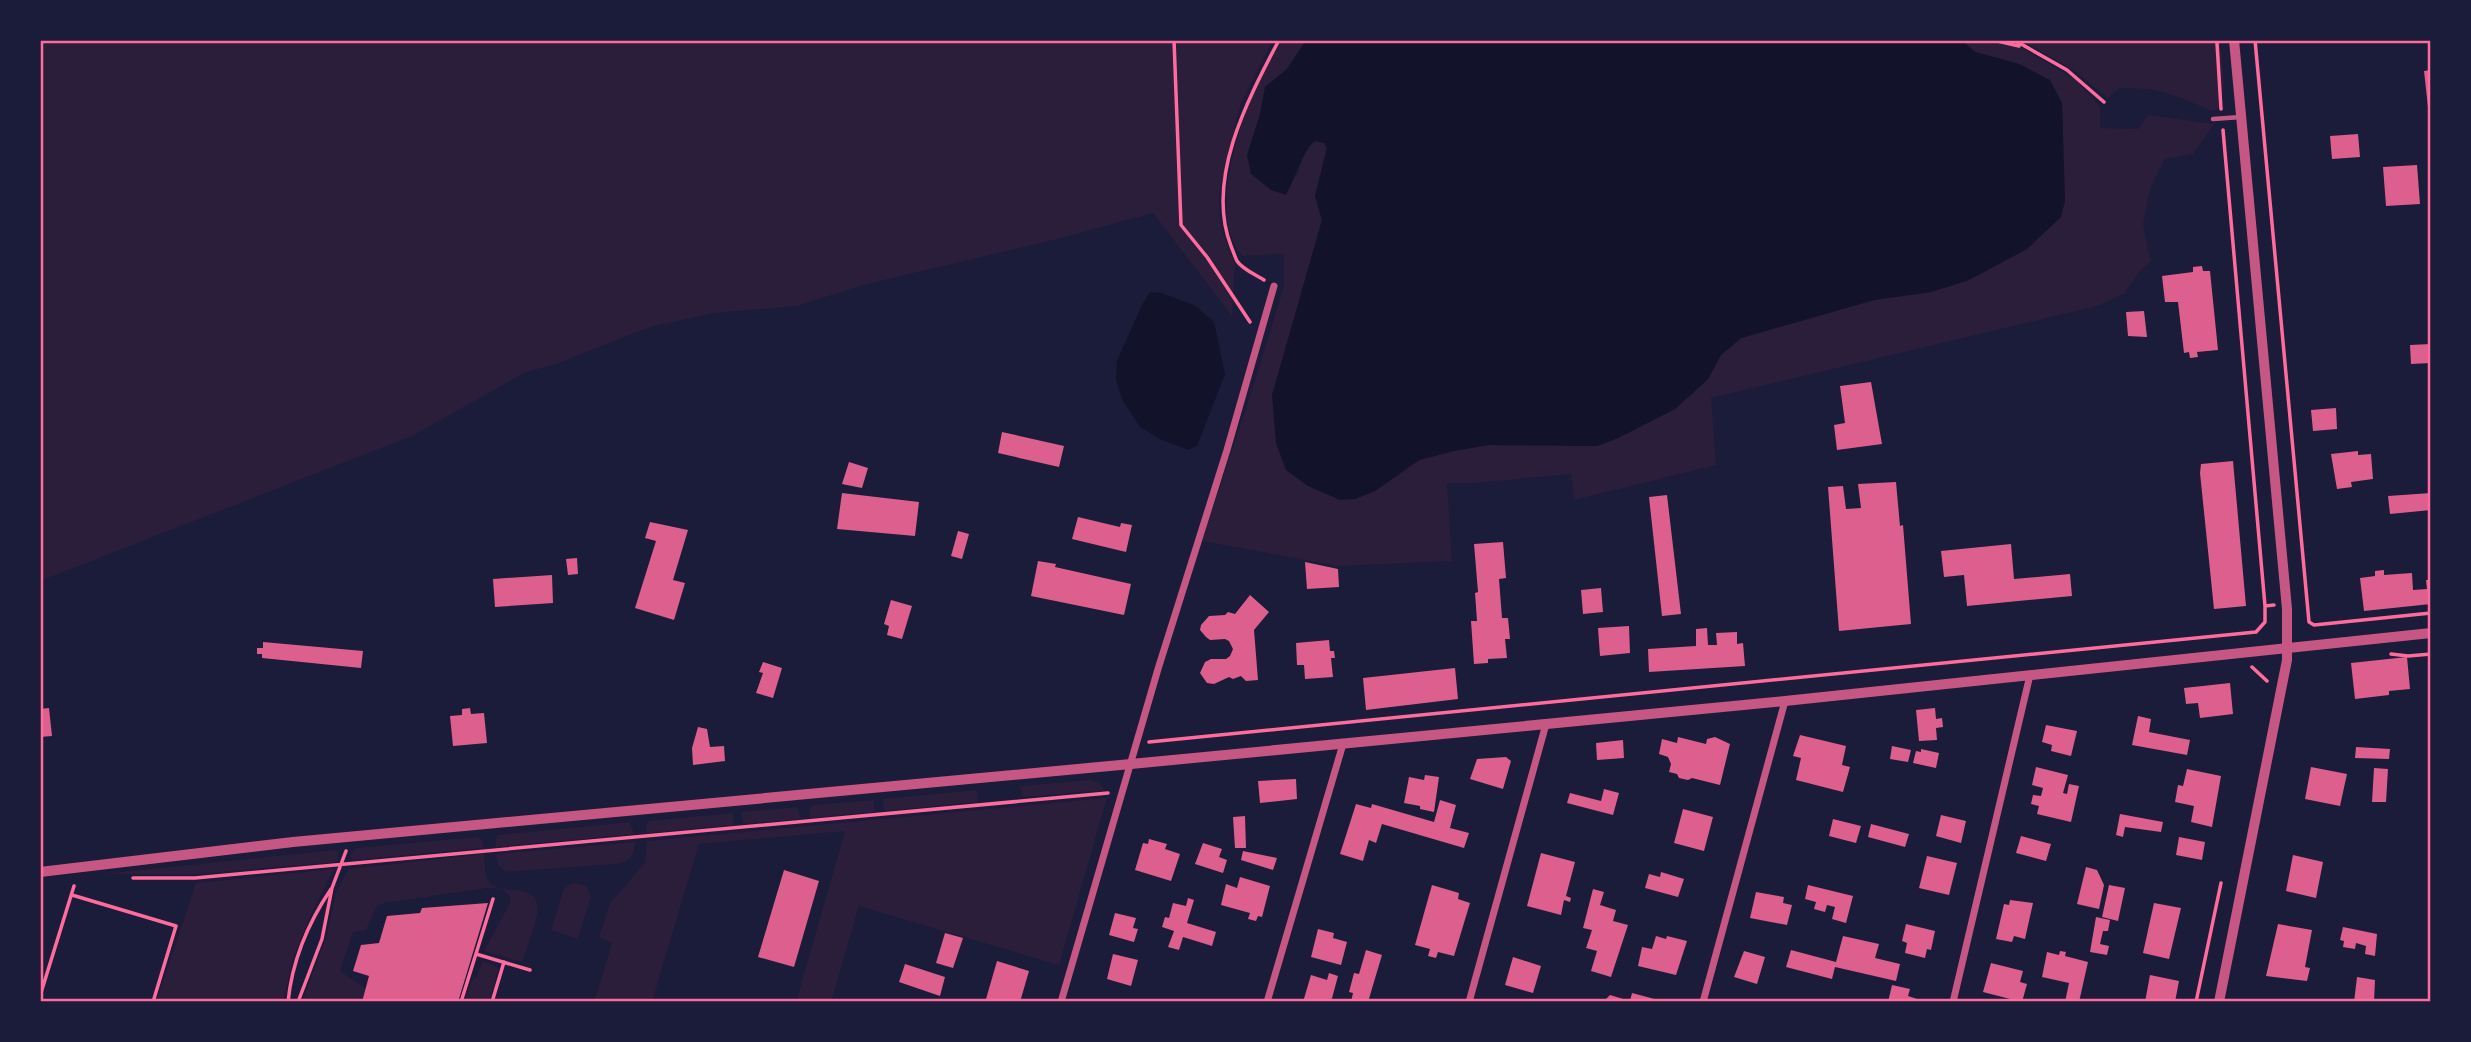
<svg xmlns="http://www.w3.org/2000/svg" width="2471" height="1042" font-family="Merriweather,serif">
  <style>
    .green { fill: #2a1e3b }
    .water { fill: #12122b }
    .building { fill: #dd5f8e }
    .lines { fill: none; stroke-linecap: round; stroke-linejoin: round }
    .path { stroke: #ff6b9d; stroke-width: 3.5 }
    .service { stroke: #c65784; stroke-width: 4.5 }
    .minor { stroke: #c65784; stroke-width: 7 }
    .tertiary { stroke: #c65784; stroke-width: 10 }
    .neatline { fill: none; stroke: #ff6b9d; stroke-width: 2.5 }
  </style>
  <rect width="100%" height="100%" fill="#1b1b3a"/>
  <path class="green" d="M40 40H1273L1241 103 1219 193V212L1222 231 1235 264 1232 316 1153 213 1057 239 863 285 797 306 714 313 650 327 556 364 526 372 412 436 40 581Z
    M1282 40H1306L1287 69 1265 87 1260 114 1296 177 1307 147 1315 141 1324 143 1327 148 1315 196 1322 220 1273 395 1355 499 1375 491 1419 460 1454 451 1488 445 1597 446 1618 438 1675 409 1708 379 1721 355 1741 338 1874 300 1931 292 1969 280 2065 201 2062 103 2019 64 1975 52 1961 40H2008L2076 80 2100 107V128L2138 129 2148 115 2214 124 2193 154 2165 159 2151 186 2143 225 2151 261 2140 271 2124 294 2097 306 1711 398 1716 465 1574 500 1571 474 1474 483H1447L1452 561 1339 566 1202 541 1252 390 1284 286V254L1242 256C1211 219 1233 149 1247 109 1256 85 1271 62 1282 40Z
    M2021 40H2220L2224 82 2221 106 2213 111C2176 96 2161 87 2119 88L2108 98 2075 71Z
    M1090 780 1099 783 1105 790 1022 797 1020 786Z
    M977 790 978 802 884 811 883 799Z
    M1107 798 1059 965 859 906 831 1002H796L845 831 699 844 652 1002H594L612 943 599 937 610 903 645 863 647 841Z
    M874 800 875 812 810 818 809 810 812 805Z
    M797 807 801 819 743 824 741 812Z
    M733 813 734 825 646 833V826L649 821Z
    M630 822 634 834 495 847 497 835Z
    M478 837 483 842V848L352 860 350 857 353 851 357 848Z
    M635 842C636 855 629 862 616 864L506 872 499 866 495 854Z
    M336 850 339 854 337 862 197 874H101Z
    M484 854C485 862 484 875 489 882 500 897 542 879 537 914 534 930 527 947 522 962L484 951 510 903 509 895 501 889 487 888 384 903 377 906 366 930 353 932 340 971 366 989 362 1002H302L327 935 336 892 349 869Z
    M334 869 314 908 294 955 283 1002H156L196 883Z
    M574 883 586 886 591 896 578 939 551 930 564 888Z
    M482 961 499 968 489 1002H464L473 978H477Z"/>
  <path class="water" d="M1306 40H1961L1975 52 2019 64 2050 80 2062 103 2065 201 2061 217 2027 249 1969 280 1931 292 1874 300 1741 338 1721 355 1708 379 1675 409 1618 438 1597 446 1488 445 1454 451 1419 460 1375 491 1355 499 1340 500 1308 486 1286 470 1276 443 1272 395 1322 220 1315 196 1327 148 1324 143 1315 141C1302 151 1295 179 1286 195L1271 190 1251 174 1247 155 1260 114 1265 87 1287 69Z
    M1150 292 1161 293 1194 305 1214 322 1225 374 1197 446 1188 450 1160 439 1140 427 1122 399 1116 380 1117 361 1142 305Z"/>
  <path class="building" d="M2431 70V116H2429L2424 71Z
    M2358 134 2360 157 2332 159 2330 136Z
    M2417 165 2420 204 2386 206 2383 167Z
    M2202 266 2203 271H2210L2218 350 2197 352 2198 357 2190 358 2189 352 2184 353 2178 302H2165L2162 276 2193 272V267Z
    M2144 311 2147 337 2128 336 2126 312Z
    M2431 344V363L2411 364 2410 345Z
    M1871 382 1882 444 1837 450 1834 425 1845 423 1840 386Z
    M2336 408 2337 429 2313 431 2311 410Z
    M1002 432 1064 446 1059 467 998 453Z
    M2358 451V455L2371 454 2373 479 2351 482 2352 487 2337 489 2331 454Z
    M2233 461 2246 606 2214 609 2200 473 2201 464Z
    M849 462 868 468 862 488 842 484Z
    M1896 482 1900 526 1903 525 1911 624 1839 631 1828 487 1843 486 1846 509 1861 508 1858 484Z
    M842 493 919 502 915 536 837 529Z
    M2431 493V510L2390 514 2388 496Z
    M1667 495 1681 614 1662 616 1649 497Z
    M1078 517 1120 527 1121 523 1132 525 1126 552 1072 539Z
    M650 522 688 530 673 580 685 583 674 620 635 608 656 541 645 538Z
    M958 531 969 534 962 559 951 556Z
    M1503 542 1506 578 1499 579 1502 618H1508L1510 639H1505L1507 658 1488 659V663L1474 664 1471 621H1477L1475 593 1478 592 1474 544Z
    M2011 544 2014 579 2070 574 2072 596 1967 606 1964 575 1944 577 1941 551Z
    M577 558 578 574 568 575 566 559Z
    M1038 561 1056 564 1055 567 1131 584 1124 615 1031 596Z
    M1305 562 1338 569 1339 587 1307 589Z
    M2384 570V575L2412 573 2413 590 2427 589 2426 580H2431V604L2364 611 2360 578 2375 576V571Z
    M552 575 553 603 495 607 493 579Z
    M1601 588 1603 612 1583 614 1581 590Z
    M1250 595 1269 612 1254 630 1258 680 1246 681 1241 676 1233 679 1229 677 1214 684 1207 683 1200 673 1205 662 1211 659H1226L1230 656 1233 649 1229 641 1225 639 1210 640 1206 637 1200 630 1201 625 1209 616 1225 615 1228 612 1235 614Z
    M891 600 912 606 902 639 887 635 889 626 884 624Z
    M1629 626 1630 653 1600 656 1598 628Z
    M1707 628 1708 645H1717L1716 633 1737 632V644L1743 643 1745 666 1649 672 1648 649 1696 646V629Z
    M1329 640 1330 651H1334L1335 658H1331L1333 677 1305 679 1304 665H1297L1296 643Z
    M263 642 363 651 361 668 262 658V654H257V648H263Z
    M2407 657 2410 689 2389 691V695L2355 699 2351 663Z
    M763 662 782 668 773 698 756 693 763 673 759 672Z
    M1455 668 1458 699 1366 710 1363 678Z
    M2230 683 2233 714 2200 718 2198 703 2186 704 2184 688Z
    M49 708 52 736 40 737V709Z
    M470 708 471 714 484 713 487 743 453 746 450 716 462 715V709Z
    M1935 708 1936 719 1942 718 1943 727 1936 728 1937 740 1919 741 1916 710Z
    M2138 716 2151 719 2149 732 2190 740 2187 755 2132 745Z
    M2046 725 2077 731 2071 756 2051 751 2052 745 2042 742Z
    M698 727 707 729 710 747 724 746 725 761 693 765 692 748Z
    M1800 735 1846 746 1842 765 1850 767 1843 792 1796 780 1801 758 1793 756Z
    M1678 737 1706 744 1707 739 1715 737 1730 744 1720 785 1692 778 1688 780 1679 778 1677 774 1669 772 1671 764 1668 757 1659 754 1662 739 1677 743Z
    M1623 740 1624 758 1597 760 1596 743Z
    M1892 746 1911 750 1908 762 1890 759Z
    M2356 747 2390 749 2389 759 2355 758Z
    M1921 749 1939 753 1936 768 1913 763 1916 751 1921 752Z
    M1506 757 1511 761 1503 789 1470 779 1477 759Z
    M2036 767 2068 775 2063 793 2067 794 2069 784 2079 786 2071 822 2037 814 2039 806 2031 804 2033 795 2041 796 2043 788 2032 785Z
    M2311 767 2347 774 2340 806 2305 799Z
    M2374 768 2388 769 2386 802H2372Z
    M2187 769 2221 776 2212 827 2191 822 2194 806 2175 802 2178 785 2183 786Z
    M1425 775 1439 777 1434 812 1420 809V806L1404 803 1409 777 1424 780Z
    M1296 779 1297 799 1260 803 1258 781Z
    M1604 789 1619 793 1613 815 1567 803 1570 793 1601 801Z
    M1440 800 1456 805 1450 828 1469 833 1464 848 1382 824 1376 843 1369 840 1363 861 1340 854 1356 804 1371 808 1372 804 1434 822Z
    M1683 809 1713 817 1704 851 1674 843Z
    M2120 814 2163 822 2161 832 2125 827 2123 837 2116 835Z
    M1941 815 1966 821 1961 843 1936 836Z
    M1245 816 1246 848H1235L1233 817Z
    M1833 819 1861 826 1856 843 1829 836Z
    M1871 824 1909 834 1905 847 1868 837Z
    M2021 836 2051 844 2046 861 2016 853Z
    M2179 837 2205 842 2202 860 2176 855Z
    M1149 839 1167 844 1165 849 1180 854 1171 881 1135 870 1143 843 1148 844Z
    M1203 843 1222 849 1219 857 1227 860 1223 873 1195 864Z
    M1243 851 1277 858 1273 870 1241 860Z
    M1541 853 1575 862 1566 896 1571 898 1570 902 1564 900 1561 915 1527 906Z
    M2293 855 2323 862 2316 898 2286 891Z
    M1927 856 1957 863 1949 895 1919 888Z
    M2086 867 2097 870 2104 885 2099 909 2077 904Z
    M784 870 819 881 794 967 758 957Z
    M1661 872 1684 879 1678 897 1645 888 1649 874 1660 877Z
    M1240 877 1270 886 1262 917 1258 916 1256 921 1248 919 1250 913 1221 905 1226 884 1237 888Z
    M1432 885 1459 893 1458 899 1470 903 1454 956 1438 952 1436 958 1428 956 1430 949 1415 945Z
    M1808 885 1853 896 1846 923 1832 919 1835 907 1827 905 1825 912 1814 909 1816 902 1805 899Z
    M2109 885 2125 888 2118 921 2102 917Z
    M1593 889 1604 892 1600 905 1616 910 1613 921 1628 925 1611 977 1591 971 1597 951 1586 948 1592 930 1583 928Z
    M1756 892 1784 897 1783 903 1792 905 1787 925 1750 918Z
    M1188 898 1194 900 1187 923 1216 932 1212 946 1183 937 1179 950 1168 947 1174 931 1162 927 1165 917 1169 918 1173 903 1186 906Z
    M2010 900 2033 903 2025 939 2014 936 2012 942 1996 939 2004 904 2009 905Z
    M488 903 458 1002H362L369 976 353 971 361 945 379 943 387 916 420 913 422 908Z
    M2154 903 2181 908 2169 959 2143 953Z
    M1115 913 1136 918 1133 928 1138 929 1134 942 1109 935Z
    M2096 917 2110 920 2108 931H2103L2100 944 2109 946 2107 955 2090 952Z
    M1906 924 1935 931 1931 950 1927 949 1925 958 1905 953 1907 943 1902 941Z
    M2278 924 2312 930 2305 967 2310 968 2307 981 2266 976Z
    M2343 927 2377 934 2375 956 2365 954 2366 946 2356 943 2355 949 2343 947 2344 941 2340 940Z
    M1318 929 1334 933 1333 938 1347 942 1341 965 1311 957Z
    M945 933 963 938 953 968 936 963Z
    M1656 936 1666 939 1667 936 1687 941 1676 975 1638 966 1642 947 1652 949Z
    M1843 936 1879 944 1875 958 1900 964 1896 981 1835 967 1832 979 1786 967 1791 950 1836 962Z
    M1366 950 1382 955 1368 1002H1351L1353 993 1349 992 1354 973 1359 974Z
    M1744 951 1765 957 1757 984 1734 977Z
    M2060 951 2066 952 2065 956 2088 962 2079 1002H2065L2069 983 2042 977 2047 952 2059 955Z
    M1113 954 1138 960 1131 986 1107 979Z
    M1513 957 1541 966 1533 993 1505 985Z
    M997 961 1029 971 1020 1002H996L986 999Z
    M1991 963 2023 971 2020 982 2027 984 2022 1002 1983 992Z
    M905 964 945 977 940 996 899 982Z
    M1329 973 1338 976 1331 1002H1303L1311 975 1327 980Z
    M2150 975 2179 981 2175 1002H2145Z
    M2357 977 2375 980 2374 1002H2354Z
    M1892 985 1910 989 1908 996 1926 1002H1888Z
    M1632 993 1662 1001V1002H1603L1610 995 1630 1001Z"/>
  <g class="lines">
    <path class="path" d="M1174 40 1181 225 1207 257 1250 322
      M1993 40 2019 46
      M2014 40 2067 70 2104 102
      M2255 40 2309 622 2314 625 2431 613
      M2217 43 2221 109
      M2223 130 2265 606
      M1264 280C1256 275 1242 269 1237 261 1235 257 1233 251 1231 246 1205 179 1248 99 1279 40
      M2391 654 2408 656 2431 654
      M2252 667 2267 681
      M1149 742 2256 632 2265 622V606L2274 605
      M133 878H195L1108 793
      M72 895 176 926 153 1002
      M476 954 530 970
      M40 996 74 886
      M288 1002C292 962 308 923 331 889
      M298 1002 322 939 332 888 346 851
      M461 1002 493 899
      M492 1002 504 962
      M2196 1002 2221 883"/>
    <path class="service" d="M2213 119 2241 117"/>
    <path class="minor" d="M1061 1002 1158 669 1227 450 1274 286
      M1267 1002 1343 744
      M1469 1002 1546 724
      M1703 1002 1785 701
      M1953 1002 2030 675"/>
    <path class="tertiary" d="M40 872 293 842 1131 764 1785 701 2431 633
      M2219 1002 2287 660V609L2234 40"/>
  </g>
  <rect width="2471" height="1042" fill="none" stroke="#1b1b3a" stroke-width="84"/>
  <rect x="42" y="42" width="2387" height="958" class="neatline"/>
</svg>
